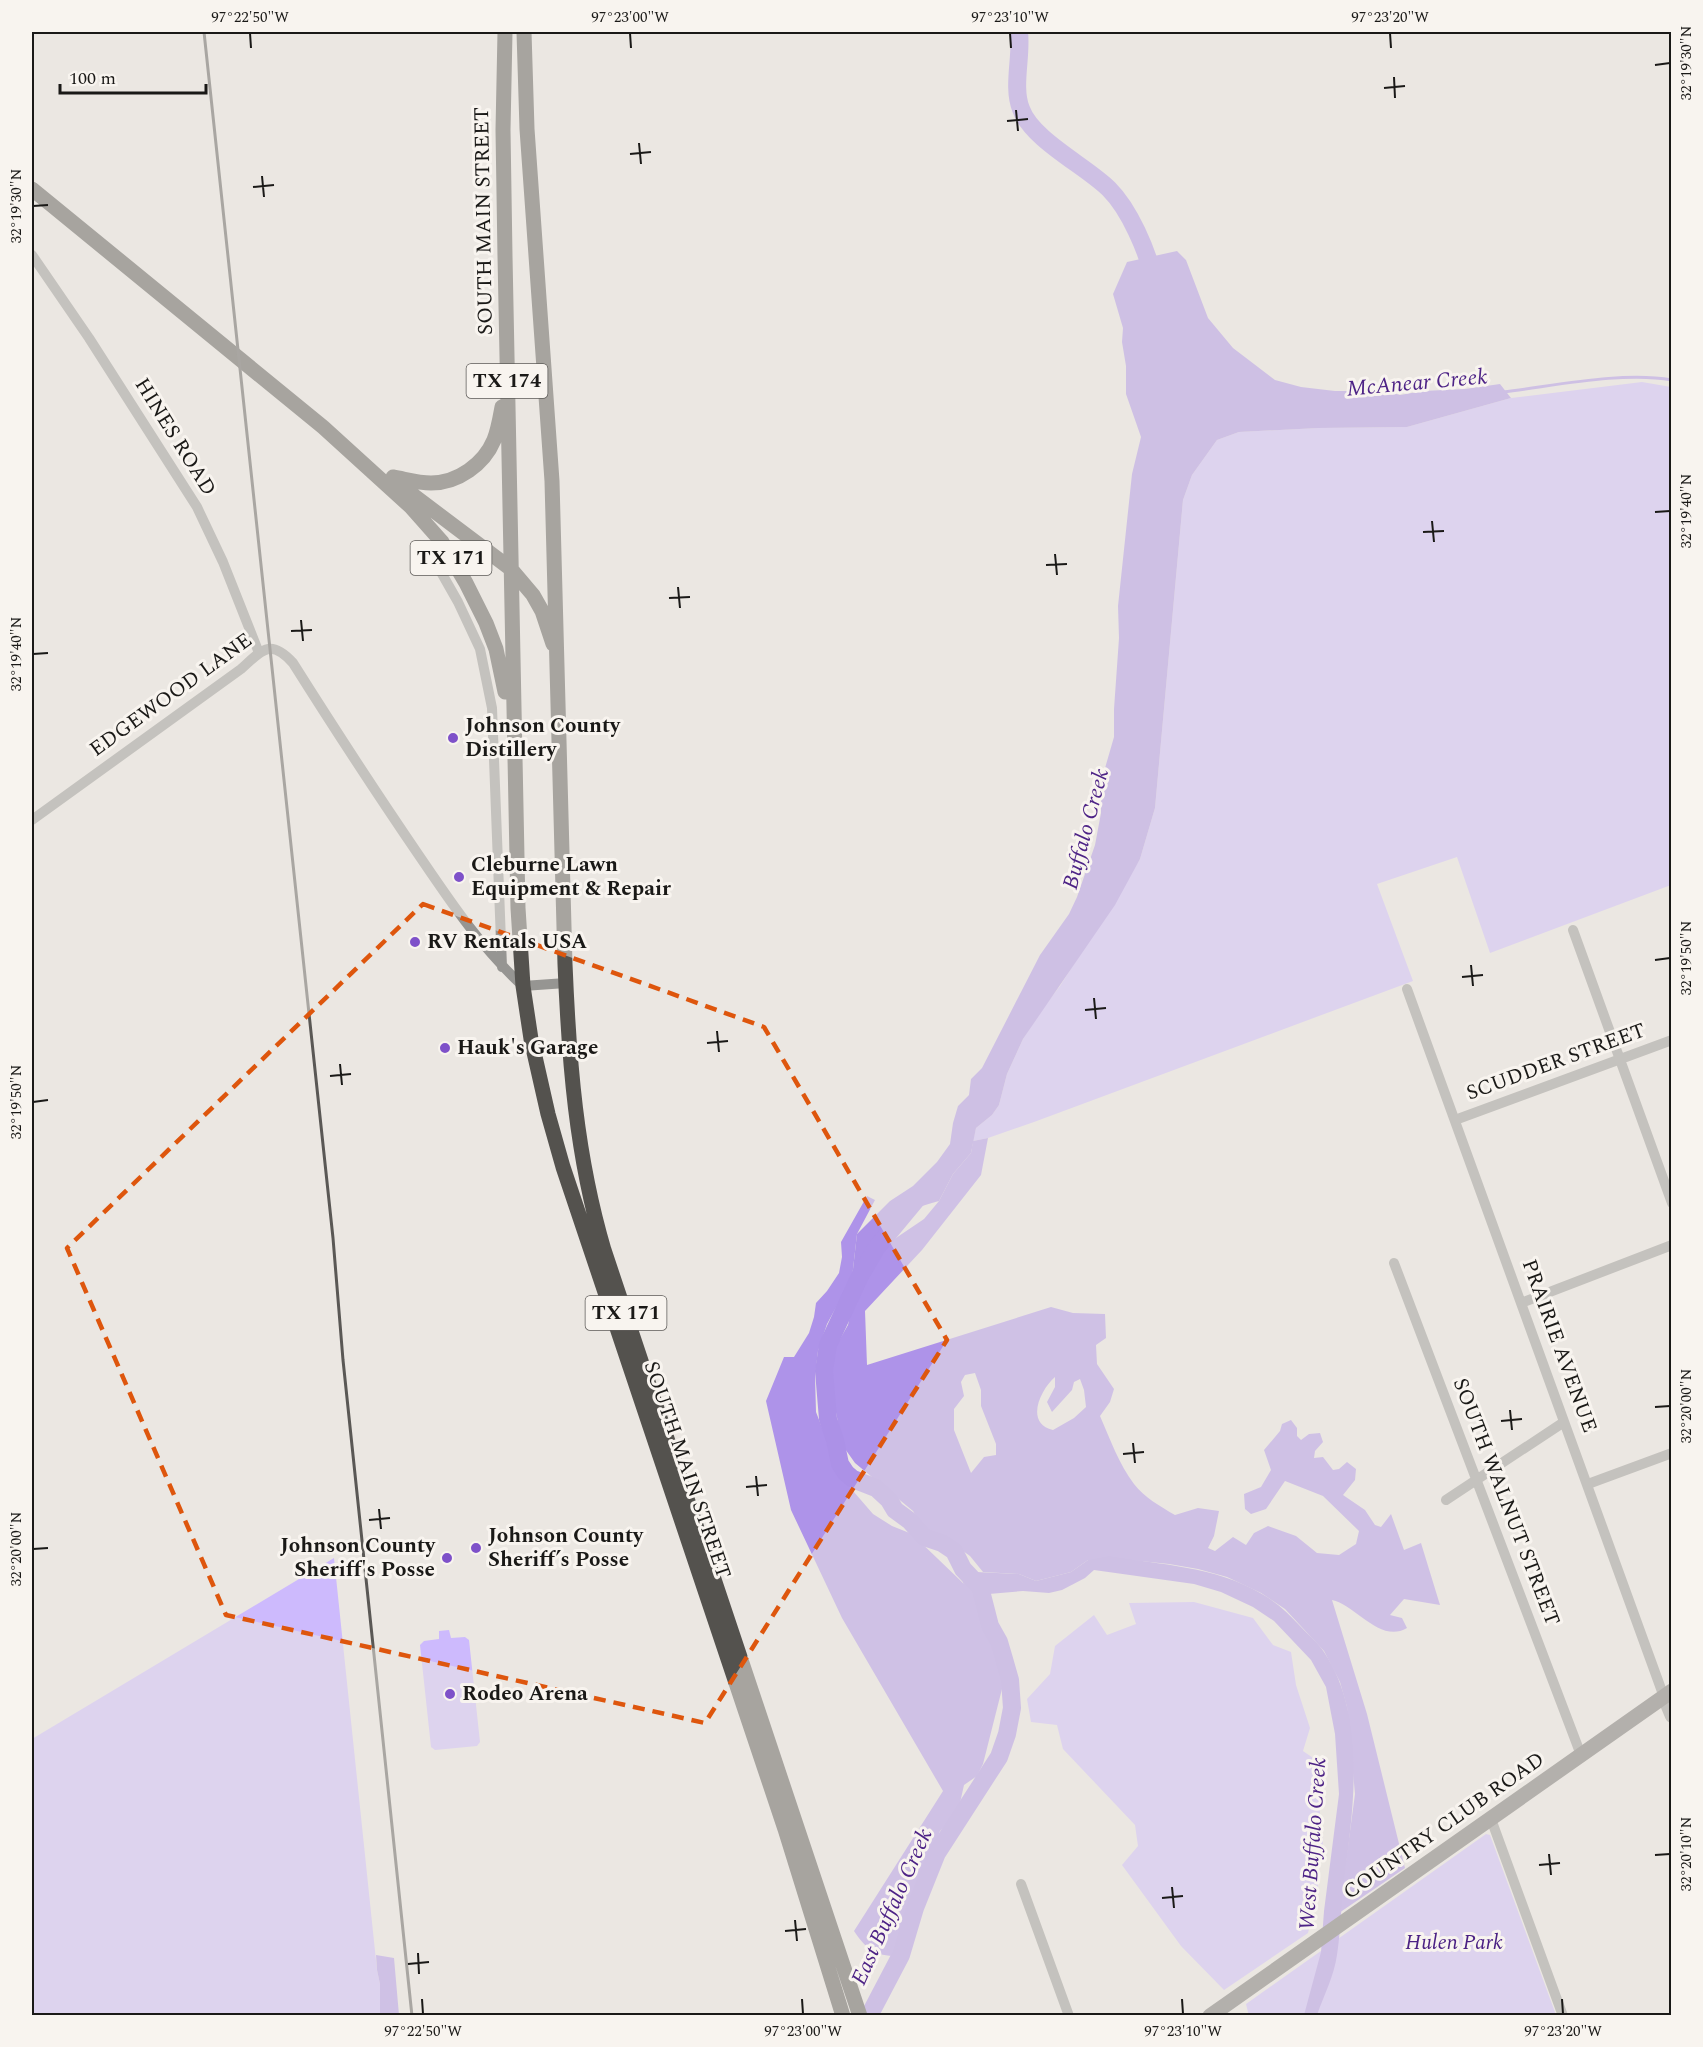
<svg xmlns="http://www.w3.org/2000/svg" width="1703" height="2047" font-family="Spectral,serif">
  <style>
    .green { fill: #cdbafd }
    .forest { fill: #ae93e9; fill-rule: evenodd }
    .water { fill: #ac91e7 }
    .lines { fill: none; stroke-linecap: round; stroke-linejoin: round }
    .stream { stroke: #ac91e7; stroke-width: 3 }
    .river { stroke: #ac91e7; stroke-width: 18 }
    .minor { stroke: #969592; stroke-width: 10 }
    .tertiary { stroke: #969592; stroke-width: 14 }
    .secondary { stroke: #706d6a; stroke-width: 15 }
    .primary { stroke: #54524e; stroke-width: 15 }
    .rail { stroke: #5a5855; stroke-width: 3 }
    .marked { fill: none; stroke: #de560d; stroke-width: 4.5; stroke-dasharray: 12 8; stroke-linejoin: round }
    .ticks { fill: none; stroke: #1a1917; stroke-width: 2 }
    .poi-dot { fill: #7e51c9; stroke: #f8f4ef; stroke-width: 2 }
    .labels { text-anchor: middle; dominant-baseline: central; stroke-width: 6; stroke-linejoin: round; paint-order: stroke }
    .shield { fill: #f8f4ef; stroke: #5d5b58; stroke-width: 1.5 }
    .shield-label { font-size: 20px; font-weight: bold; fill: #1a1917 }
    .street-label { font-size: 21px; fill: #1a1917; stroke: #f8f4ef }
    .poi-label { font-size: 21px; font-weight: bold; fill: #1a1917; stroke: #f8f4ef; text-anchor: start }
    .park-label { font-size: 21px; font-style: italic; fill: #4b2184; stroke: #f8f4ef }
    .water-label { font-size: 22px; font-style: italic; fill: #4d2386; stroke: #f8f4ef }
    .neatline { fill: none; stroke: #1a1917; stroke-width: 2 }
    .ticks-label { font-size: 15px; text-anchor: middle; fill: #1a1917 }
  </style>
  <rect width="100%" height="100%" fill="#ebe7e2"/>
  <path class="green" d="M1642 382 1671 387V681L1669 680 1672 690 1671 885 1490 953 1457 857 1377 884 1413 981 1034 1122 988 1138 973 1141 976 1128 992 1115 999 1105 1007 1074 1023 1039 1040 1012 1060 986 1140 859 1155 808 1183 500 1192 475 1217 440 1239 432 1319 428 1407 427 1511 398Z
    M334 1558 377 1970 380 1984V2015H32V1739Z
    M1194 1602 1253 1618 1273 1645 1291 1652 1296 1685 1310 1728 1303 1751 1319 1762 1318 1792 1323 1844 1315 1865 1318 1878V1892L1308 1933 1224 1990 1181 1946 1122 1865 1138 1846 1135 1825 1063 1749 1057 1725 1031 1722 1027 1699 1050 1674 1055 1646 1094 1615 1107 1635 1136 1624 1129 1603Z
    M449 1630 451 1638 465 1637 469 1640 480 1742 477 1746 435 1750 431 1747 420 1645 424 1641 439 1639V1631Z
    M1486 1834 1490 1835 1556 2015 1249 2016 1246 2004Z"/>
  <path class="forest" d="M988 1138 981 1175 922 1250 865 1311 867 1365 1051 1307 1073 1313 1105 1314 1106 1338 1096 1345 1097 1364 1114 1389 1110 1402 1100 1416C1110 1439 1119 1464 1134 1484 1144 1497 1161 1507 1175 1515L1198 1508 1219 1511 1214 1536 1208 1548 1215 1551 1233 1537 1246 1545 1254 1533 1268 1526 1296 1536 1317 1553 1339 1555 1356 1544 1359 1531 1323 1496 1285 1481 1266 1509 1251 1514 1245 1509 1244 1494 1261 1487 1271 1470 1264 1450 1280 1431 1282 1424 1291 1420 1297 1428V1436L1301 1440 1309 1434 1320 1433 1323 1442 1315 1451 1314 1458 1323 1457 1333 1470 1339 1469 1347 1462 1356 1469 1355 1480 1343 1495 1365 1510 1375 1525 1381 1527 1391 1514 1404 1550 1421 1543 1440 1605 1404 1599 1390 1615 1402 1618 1407 1628C1380 1644 1356 1605 1332 1600L1367 1714 1405 1868 1339 1913 1355 1794 1347 1707 1340 1682 1324 1651 1285 1609 1261 1593 1227 1577 1198 1569 1169 1564 1140 1561 1088 1560 1071 1572 1036 1581 1019 1574 983 1572 970 1556 949 1541 924 1529 913 1511 855 1463 843 1446 830 1384 836 1346 848 1325 852 1306 875 1265 890 1242 924 1219 939 1201 953 1174 971 1153 973 1141ZM975 1373 981 1390V1406L996 1444V1455L984 1457 971 1473 954 1430V1409L964 1396 961 1382 965 1375ZM1055 1377V1387L1047 1402 1052 1412 1072 1390 1074 1382 1080 1379 1084 1390 1086 1407 1074 1418 1053 1430C1024 1423 1041 1389 1055 1377Z
    M867 1196 875 1200 857 1234 852 1278 827 1324 818 1351 815 1376 816 1412 841 1477 873 1514 892 1526 912 1534 963 1583 973 1587 978 1608 991 1639 1004 1681 983 1764 977 1776 964 1785 960 1803 952 1820 940 1831 930 1859 911 1902 907 1923 893 1956C873 1955 865 1947 854 1931L943 1791 842 1618 791 1510 766 1401 784 1357H794L809 1333 814 1317 816 1303 827 1291 839 1273 842 1257 841 1242Z
    M376 1955 394 1958 399 2015H380V1984L377 1970Z"/>
  <path class="water" d="M1177 251 1186 260 1208 318 1233 348 1275 380 1301 387 1335 391H1353L1373 387 1400 395 1423 391 1465 389 1500 384 1511 398 1407 427 1319 428 1239 432 1217 440 1192 475 1183 500 1155 808 1140 859 1115 905 1023 1039 1007 1074 999 1105 992 1115 976 1128 971 1153 953 1174 939 1201C905 1210 887 1218 877 1254 874 1264 872 1272 867 1281L852 1278 857 1234 890 1201 913 1186 937 1162 950 1144 953 1123 958 1106 969 1095 971 1079 982 1068 1040 955 1069 914 1077 897 1095 845 1101 813V782L1114 737V709L1119 638 1118 606 1132 474 1141 437 1126 394V366L1122 342 1123 328 1113 294 1127 262Z
    M1109 1556C1161 1565 1215 1566 1262 1594 1278 1603 1290 1615 1303 1629 1310 1636 1319 1644 1324 1652 1366 1715 1354 1803 1345 1874 1341 1901 1341 1928 1337 1955 1334 1976 1324 1995 1317 2015H1304L1321 1952 1324 1911 1339 1794 1335 1734 1326 1687 1311 1660 1274 1621 1253 1607 1221 1592 1194 1584 1094 1570 1085 1578 1062 1590 1049 1593 1023 1591 989 1594 963 1583 967 1574 976 1572 1019 1574 1036 1581 1071 1572 1088 1560Z"/>
  <g class="lines">
    <path class="stream" d="M1503 392C1554 386 1622 371 1672 380"/>
    <path class="river" d="M1019 32C1022 56 1012 87 1021 109 1032 140 1086 166 1109 189 1130 210 1147 251 1154 279
      M869 2016 901 1955 915 1908 937 1853 999 1757 1007 1734 1012 1708 1010 1680 1004 1659 999 1642 990 1626 980 1587 963 1569 954 1551 942 1543 924 1537 910 1521 895 1510 889 1500 876 1488 853 1479 846 1473 840 1464 835 1440 828 1419 824 1371 828 1345 860 1276 877 1247 921 1194"/>
    <path class="minor" d="M32 255 89 338 197 507 223 562 259 653
      M422 546 433 558 458 602 480 649 492 708 502 967
      M32 820 241 669C262 650 270 638 293 663 334 728 375 791 418 854 450 901 481 948 523 986L566 983
      M1573 930 1672 1203
      M1407 989 1664 1697
      M1455 1120 1672 1040
      M1394 1263 1581 1755
      M1521 1303 1672 1245
      M1588 1484 1672 1453
      M1446 1500 1564 1422
      M1491 1819 1563 2016
      M1021 1884 1069 2016"/>
    <path class="tertiary" d="M1664 1697 1672 1716"/>
    <path class="secondary" d="M1210 2016 1672 1691"/>
    <path class="primary" d="M505 32 503 130 505 256 518 908 523 986 531 1039 548 1114 563 1167 785 1829 843 2016
      M524 32 527 129 552 481 565 964C569 1062 576 1155 604 1250L860 2016
      M32 189 323 427 411 507 442 542 466 583 486 623 496 649 505 692
      M393 477C405 479 418 483 431 483 458 483 484 464 494 440 498 430 500 418 502 407
      M401 486 511 569 533 595 542 611 553 644"/>
    <path class="rail" d="M204 32 333 1238 343 1360 412 2016"/>
  </g>
  <path d="M0 0H1703V2047H0ZM423 904 764 1027 947 1340 705 1723 226 1615 67 1248Z" fill="#ebe7e2" fill-opacity=".55" fill-rule="evenodd"/>
  <path class="marked" d="M423 904 764 1027 947 1340 705 1723 226 1615 67 1248Z"/>
  <path class="ticks" d="M250 33 251 48M630 33 631 48M1010 33 1011 48M1390 33 1391 48M1655 65 1670 63M1394 77 1395 98M1384 88 1405 86M1016 110 1018 131M1007 121 1028 119M639 143 641 164M630 154 651 152M262 176 264 197M253 187 274 185M33 206 48 205M1655 512 1670 511M1432 521 1434 542M1423 532 1444 531M1055 554 1057 575M1046 565 1067 564M678 587 680 608M669 598 690 597M301 620 303 641M291 631 312 630M33 654 48 653M1655 960 1670 958M1471 965 1473 986M1462 977 1483 975M1094 998 1096 1019M1085 1010 1106 1008M717 1031 719 1052M707 1043 728 1041M340 1064 342 1085M330 1076 351 1074M33 1102 48 1100M1655 1407 1670 1406M1510 1410 1512 1430M1501 1421 1522 1419M1133 1443 1135 1463M1123 1454 1144 1452M756 1476 758 1496M746 1487 767 1485M379 1509 381 1529M369 1520 390 1518M33 1549 48 1548M1549 1854 1551 1875M1655 1855 1670 1854M1539 1865 1560 1863M1172 1887 1174 1908M1162 1898 1183 1896M795 1920 797 1941M785 1931 806 1929M418 1953 419 1974M408 1964 429 1962M422 1999 423 2014M802 1999 803 2014M1182 1999 1183 2014M1562 1999 1563 2014"/>
  <g class="poi-dot">
    <circle cx="453" cy="738" r="6"/>
    <circle cx="459" cy="877" r="6"/>
    <circle cx="415" cy="942" r="6"/>
    <circle cx="445" cy="1048" r="6"/>
    <circle cx="476" cy="1548" r="6"/>
    <circle cx="447" cy="1558" r="6"/>
    <circle cx="450" cy="1694" r="6"/>
  </g>
  <g class="labels">
    <g class="shield">
      <rect x="466.5" y="364" width="81" height="34" rx="4.5"/>
      <rect x="410.5" y="541" width="81" height="34" rx="4.5"/>
      <rect x="585.5" y="1296" width="81" height="34" rx="4.5"/>
    </g>
    <g class="shield-label">
      <text x="507" y="381">TX 174</text>
      <text x="451" y="558">TX 171</text>
      <text x="626" y="1313">TX 171</text>
    </g>
    <g class="street-label">
      <text transform="translate(484 221) rotate(-91)">SOUTH MAIN STREET</text>
      <text transform="translate(175 437) rotate(58)">HINES ROAD</text>
      <text transform="translate(171 695) rotate(-36)">EDGEWOOD LANE</text>
      <text transform="translate(1556 1062) rotate(-20)">SCUDDER STREET</text>
      <text transform="translate(1559 1346) rotate(70)">PRAIRIE AVENUE</text>
      <text transform="translate(687 1470) rotate(71)">SOUTH MAIN STREET</text>
      <text transform="translate(1506 1502) rotate(69)">SOUTH WALNUT STREET</text>
      <text transform="translate(1444 1826) rotate(-35)">COUNTRY CLUB ROAD</text>
    </g>
    <g class="poi-label">
      <text x="465" y="726">Johnson County<tspan x="465" dy="24">Distillery</tspan></text>
      <text x="471" y="865">Cleburne Lawn<tspan x="471" dy="24">Equipment &amp; Repair</tspan></text>
      <text x="427" y="942">RV Rentals USA</text>
      <text x="457" y="1048">Hauk's Garage</text>
      <text x="488" y="1536">Johnson County<tspan x="488" dy="24">Sheriff’s Posse</tspan></text>
      <text x="435" y="1546" text-anchor="end">Johnson County<tspan x="435" dy="24">Sheriff's Posse</tspan></text>
      <text x="462" y="1694">Rodeo Arena</text>
    </g>
    <g class="park-label">
      <text x="1454" y="1943">Hulen Park</text>
    </g>
    <g class="water-label">
      <text transform="translate(1417 383) rotate(-5)">McAnear Creek</text>
      <text transform="translate(1086 829) rotate(-75)">Buffalo Creek</text>
      <text transform="translate(1313 1844) rotate(-86)">West Buffalo Creek</text>
      <text transform="translate(892 1907) rotate(-66)">East Buffalo Creek</text>
    </g>
  </g>
  <rect width="1703" height="2047" fill="none" stroke="#f8f4ef" stroke-width="66"/>
  <path d="M60 84v9h146v-9" fill="none" stroke="#1a1917" stroke-width="3"/>
  <text x="69" y="84" font-size="18" fill="#1a1917" stroke="#f8f4ef" stroke-width="4.5" paint-order="stroke">100 m</text>
  <rect x="33" y="33" width="1637" height="1981" class="neatline"/>
  <g class="ticks-label">
    <text x="250" y="22">97°22'50"W</text>
    <text x="630" y="22">97°23'00"W</text>
    <text x="1010" y="22">97°23'10"W</text>
    <text x="1390" y="22">97°23'20"W</text>
    <text transform="translate(1686 63) rotate(-90)" y="5">32°19'30"N</text>
    <text transform="translate(16 206) rotate(-90)" y="5">32°19'30"N</text>
    <text transform="translate(1686 511) rotate(-90)" y="5">32°19'40"N</text>
    <text transform="translate(16 654) rotate(-90)" y="5">32°19'40"N</text>
    <text transform="translate(1686 958) rotate(-90)" y="5">32°19'50"N</text>
    <text transform="translate(16 1102) rotate(-90)" y="5">32°19'50"N</text>
    <text transform="translate(1686 1406) rotate(-90)" y="5">32°20'00"N</text>
    <text transform="translate(16 1549) rotate(-90)" y="5">32°20'00"N</text>
    <text transform="translate(1686 1854) rotate(-90)" y="5">32°20'10"N</text>
    <text x="423" y="2036">97°22'50"W</text>
    <text x="803" y="2036">97°23'00"W</text>
    <text x="1183" y="2036">97°23'10"W</text>
    <text x="1563" y="2036">97°23'20"W</text>
  </g>
</svg>
